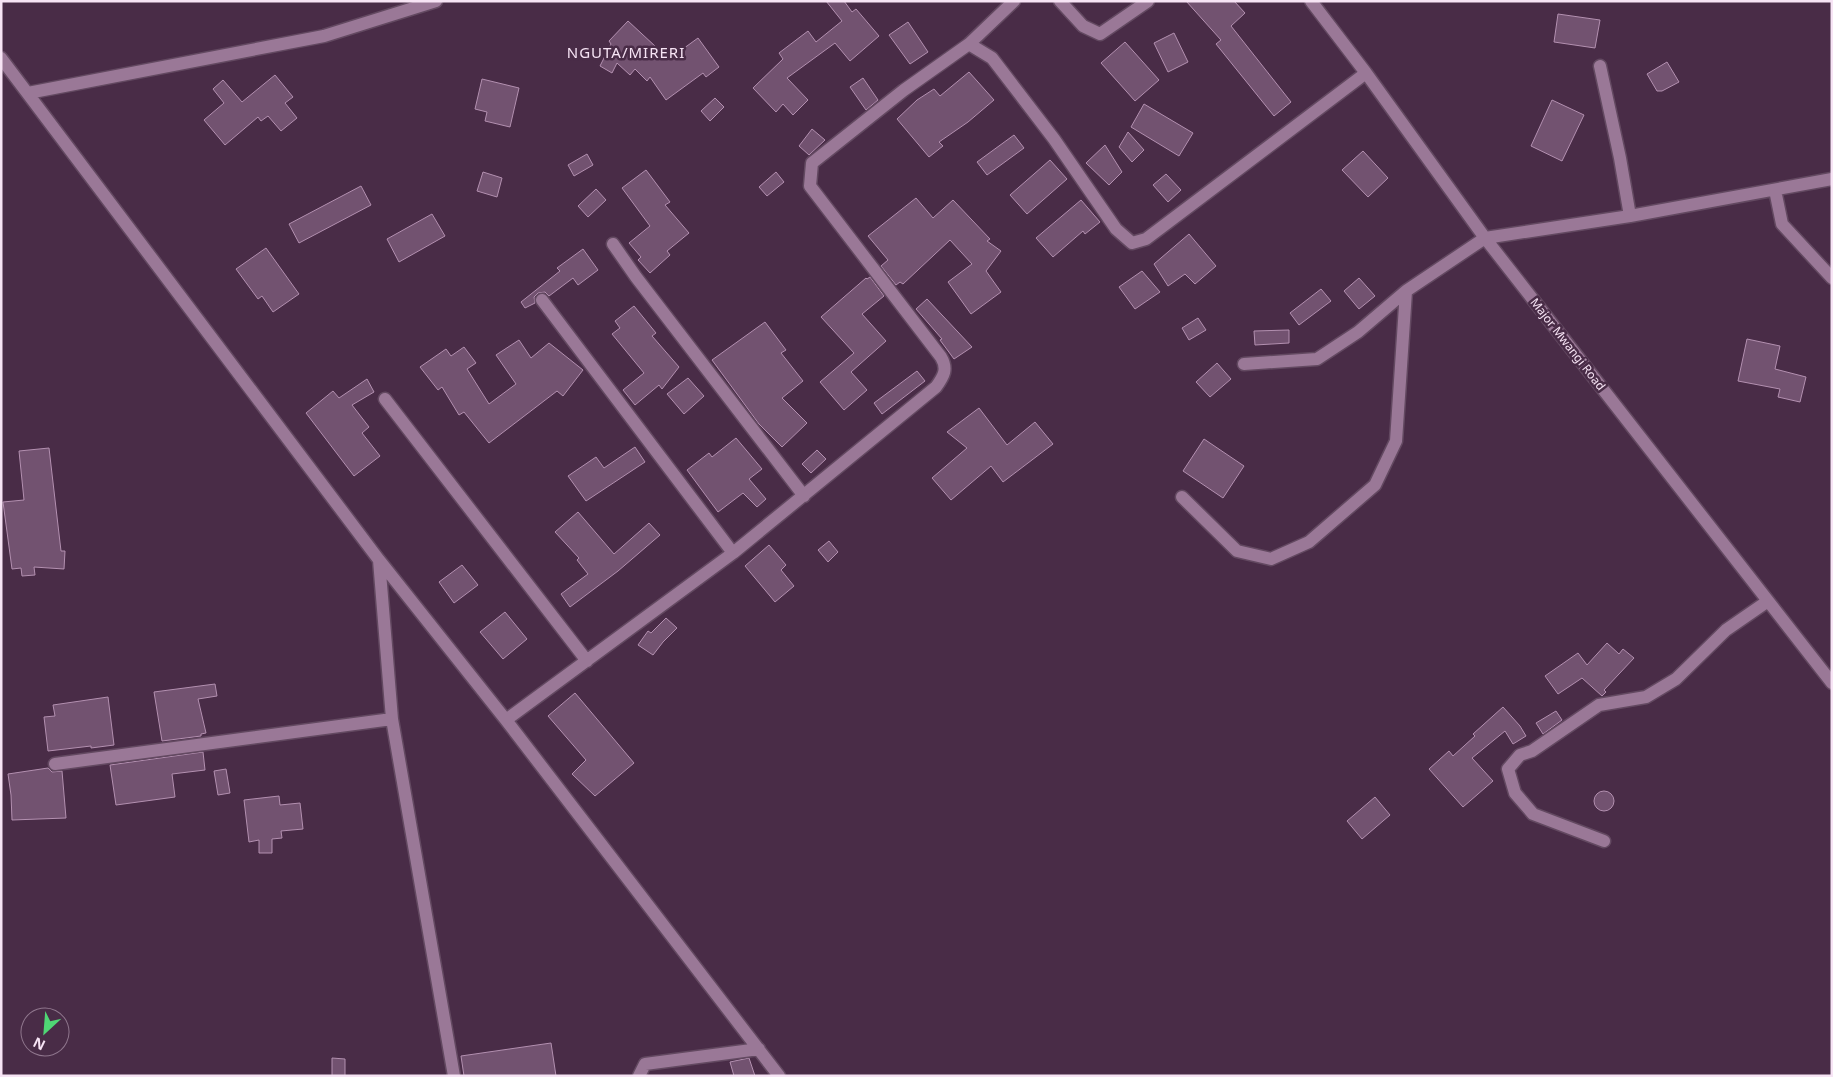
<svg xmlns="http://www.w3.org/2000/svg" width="1833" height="1077" font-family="'Noto Sans',sans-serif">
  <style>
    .building { fill: #725270; stroke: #b390b0 }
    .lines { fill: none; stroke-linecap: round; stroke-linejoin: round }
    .minor-casing { stroke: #634961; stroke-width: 15 }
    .minor { stroke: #9a7897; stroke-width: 12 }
    .labels { text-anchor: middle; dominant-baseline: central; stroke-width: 5; stroke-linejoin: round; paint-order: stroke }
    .street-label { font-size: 12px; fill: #f7e4f5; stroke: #492c47 }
    .quarter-label { font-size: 15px; letter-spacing: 1px; fill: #f7e4f5; stroke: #492c47 }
  </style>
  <rect width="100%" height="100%" fill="#492c47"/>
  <path class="building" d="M826 1H844L852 12 856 9 879 36 850 61 835 43 787 78 808 100 793 115 783 104 776 112 753 88 783 59 779 53 808 31 816 42 842 21Z
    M1186 1H1234L1245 13 1231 26 1291 102 1274 116 1216 44 1221 40Z
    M1558 14 1600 20 1595 48 1554 42Z
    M628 21 669 59 698 38 719 67 706 77 703 73 666 100 650 77 647 81 635 69 630 75 617 63 612 73 600 66 611 44 609 41Z
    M908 22 928 52 910 64 889 35Z
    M1174 33 1188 62 1168 72 1154 43Z
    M1125 42 1159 80 1135 101 1101 63Z
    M1667 62 1679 82 1662 91H1657L1647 74Z
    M969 72 994 100 968 122 939 142 943 146 929 157 897 119 917 100 934 89 940 96Z
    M275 75 293 97 285 103 297 118 281 131 268 116 261 121 258 117 225 145 204 120 224 103 213 89 223 80 242 102Z
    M863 78 878 100 866 110 850 87Z
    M482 79 519 88 510 127 485 121 487 112 475 109Z
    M715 98 724 107 710 121 701 111Z
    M1552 100 1584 115 1562 161 1531 146Z
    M1144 104 1193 133 1179 156 1131 127Z
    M812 129 825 140 809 155 799 146Z
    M1128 132 1144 150 1132 162 1119 147Z
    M1014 135 1024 148 987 175 977 162Z
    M1105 145 1122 172 1109 185 1086 163Z
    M1363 151 1388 178 1368 197 1342 170Z
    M587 154 593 165 574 176 568 165Z
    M1050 160 1067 179 1027 214 1010 195Z
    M646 170 670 202 665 205 689 233 667 251 670 255 650 273 638 260 641 257 629 243 650 226 622 188Z
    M483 172 502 178 497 197 477 191Z
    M776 172 784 182 767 196 759 187Z
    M1166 174 1181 190 1168 202 1153 185Z
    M361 186 371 205 299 243 289 224Z
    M596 189 606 200 588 217 578 206Z
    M916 198 933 218 953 200 990 239 987 241 1001 251 986 271 1001 292 971 314 948 282 972 264 950 240 903 284 900 282 896 285 881 266 888 260 868 236Z
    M1081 200 1100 222 1085 234 1083 231 1053 257 1036 238Z
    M432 214 445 236 399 262 387 239Z
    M1189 234 1216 266 1195 284 1185 274 1168 286 1154 264Z
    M266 248 299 294 273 312 262 296 258 299 236 269Z
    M583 249 598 270 578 285 573 278 549 296 545 292 538 293 534 297 535 303 525 308 521 302 560 271 557 268Z
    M1142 271 1160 292 1135 309 1119 287Z
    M870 277 884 296 862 314 886 341 851 372 867 390 844 410 820 382 854 353 821 317 866 278 867 279Z
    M1359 278 1375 296 1359 309 1344 291Z
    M1321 289 1331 301 1299 325 1290 313Z
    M927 299 972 347 954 359 940 340 942 339 916 309Z
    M634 306 656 333 652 336 679 367 662 389 659 385 635 405 623 390 644 373 612 334 620 328 615 321Z
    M1198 318 1206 330 1189 340 1182 328Z
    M765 322 786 350 781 353 803 381 782 398 807 423 782 447 759 424 712 360Z
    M1289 330V343L1255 345 1254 331Z
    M1747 339 1780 346 1775 369 1806 377 1800 402 1778 397 1780 389 1738 381Z
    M519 340 531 358 549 343 583 370 563 396 557 391 489 443 464 412 459 415 442 387 438 390 420 367 446 349 451 356 464 347 476 363 467 369 489 404 516 384 496 355Z
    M1217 363 1231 379 1210 397 1196 382Z
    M917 371 925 381 882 414 874 403Z
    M688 378 704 396 684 414 667 394Z
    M367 379 374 392 352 405 369 427 362 433 380 456 354 476 306 413 333 391 339 398Z
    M979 408 1007 445 1035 422 1053 444 1003 482 991 466 951 500 932 478 967 448 947 432Z
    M736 438 762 469 749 479 766 499 757 507 743 493 718 512 687 470 709 453 712 457Z
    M1204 439 1244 466 1223 498 1183 471Z
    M635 447 645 462 586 501 568 476 596 457 604 468Z
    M49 448 61 551H65L64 569 34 567 35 575 22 576 21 568 12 569 3 502 24 500 19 451Z
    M817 450 826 459 811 473 802 464Z
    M578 512 614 554 649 523 660 535 618 571 570 607 561 594 588 574 577 560 579 558 555 532Z
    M829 541 838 552 828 562 818 550Z
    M769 545 786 565 781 570 794 586 775 602 745 566Z
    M462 565 478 585 454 603 439 582Z
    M505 612 527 639 503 659 480 632Z
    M666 618 677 628 663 642 653 655 638 645 648 631 651 633Z
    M1607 643 1619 654 1623 649 1634 658 1604 690 1606 692 1602 696 1582 678 1558 694 1545 676 1578 653 1587 665Z
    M215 684 217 696 198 699 206 733 201 734V736L162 741 154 692Z
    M575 693 634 763 595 796 572 774 586 760 548 716Z
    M108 697 114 745 91 748V746L48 751 44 717 55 716 53 705Z
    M1503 707 1520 726 1526 736 1513 744 1505 731 1472 758 1493 781 1463 807 1429 769 1449 751 1453 756 1475 736 1473 734Z
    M1556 711 1562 720 1543 734 1536 723Z
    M203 752 205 770 172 774 175 797 116 805 110 765Z
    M48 768 52 772 62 771 66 818 12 820 11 795 8 774Z
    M226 769 230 793 218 795 214 771Z
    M1594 801a10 10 0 1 1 20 0a10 10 0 1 1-20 0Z
    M279 796 280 805 300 803 303 829 281 831 282 838 272 839V853H259V840L249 842 244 800Z
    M1375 797 1390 815 1362 839 1347 821Z
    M551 1043 556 1076H464L461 1056Z
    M332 1058 345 1059V1076H332Z
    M749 1058 755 1076H734L730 1062Z"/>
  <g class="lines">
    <g class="minor-casing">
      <path id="minor" d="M1060 1 1083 26 1100 34 1148 1
        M1311 1 1366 73 1485 238 1832 683
        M969 44 1014 1
        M1 58 379 560 506 720 779 1076
        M1600 66 1620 158 1630 216
        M28 93 324 36 436 1
        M1775 190 1782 224 1832 278
        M613 244 636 277 804 496
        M542 300 733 553
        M1244 364 1317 359 1358 332 1406 291
        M385 399 587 661
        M1182 497 1237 551 1271 559 1309 542 1375 485 1396 441 1406 291 1485 238 1630 216 1832 179
        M379 560 392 719 454 1076
        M506 720 733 553 936 387C944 376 948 369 941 357L810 186 812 163 904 90 969 44 992 58 1054 139 1116 229 1132 243 1146 239 1366 73
        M55 764 392 719
        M1604 841 1533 814 1515 793 1508 769 1520 755 1532 751 1599 705 1646 697 1676 679 1726 630 1768 601
        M639 1076 645 1064 759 1049"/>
    </g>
    <use href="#minor" class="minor"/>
  </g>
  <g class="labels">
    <g class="street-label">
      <text transform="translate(1568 344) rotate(52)">Major Mwangi Road</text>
    </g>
    <g class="quarter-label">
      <text x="626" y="52">NGUTA/MIRERI</text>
    </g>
  </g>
  <rect width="1833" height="1077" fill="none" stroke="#f7e4f5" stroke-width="5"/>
  <g transform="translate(45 1032) rotate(206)"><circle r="24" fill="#492c47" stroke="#8f768d"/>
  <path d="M0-4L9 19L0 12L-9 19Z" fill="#4fd675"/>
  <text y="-8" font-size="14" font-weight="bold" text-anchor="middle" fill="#f7e4f5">N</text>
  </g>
</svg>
